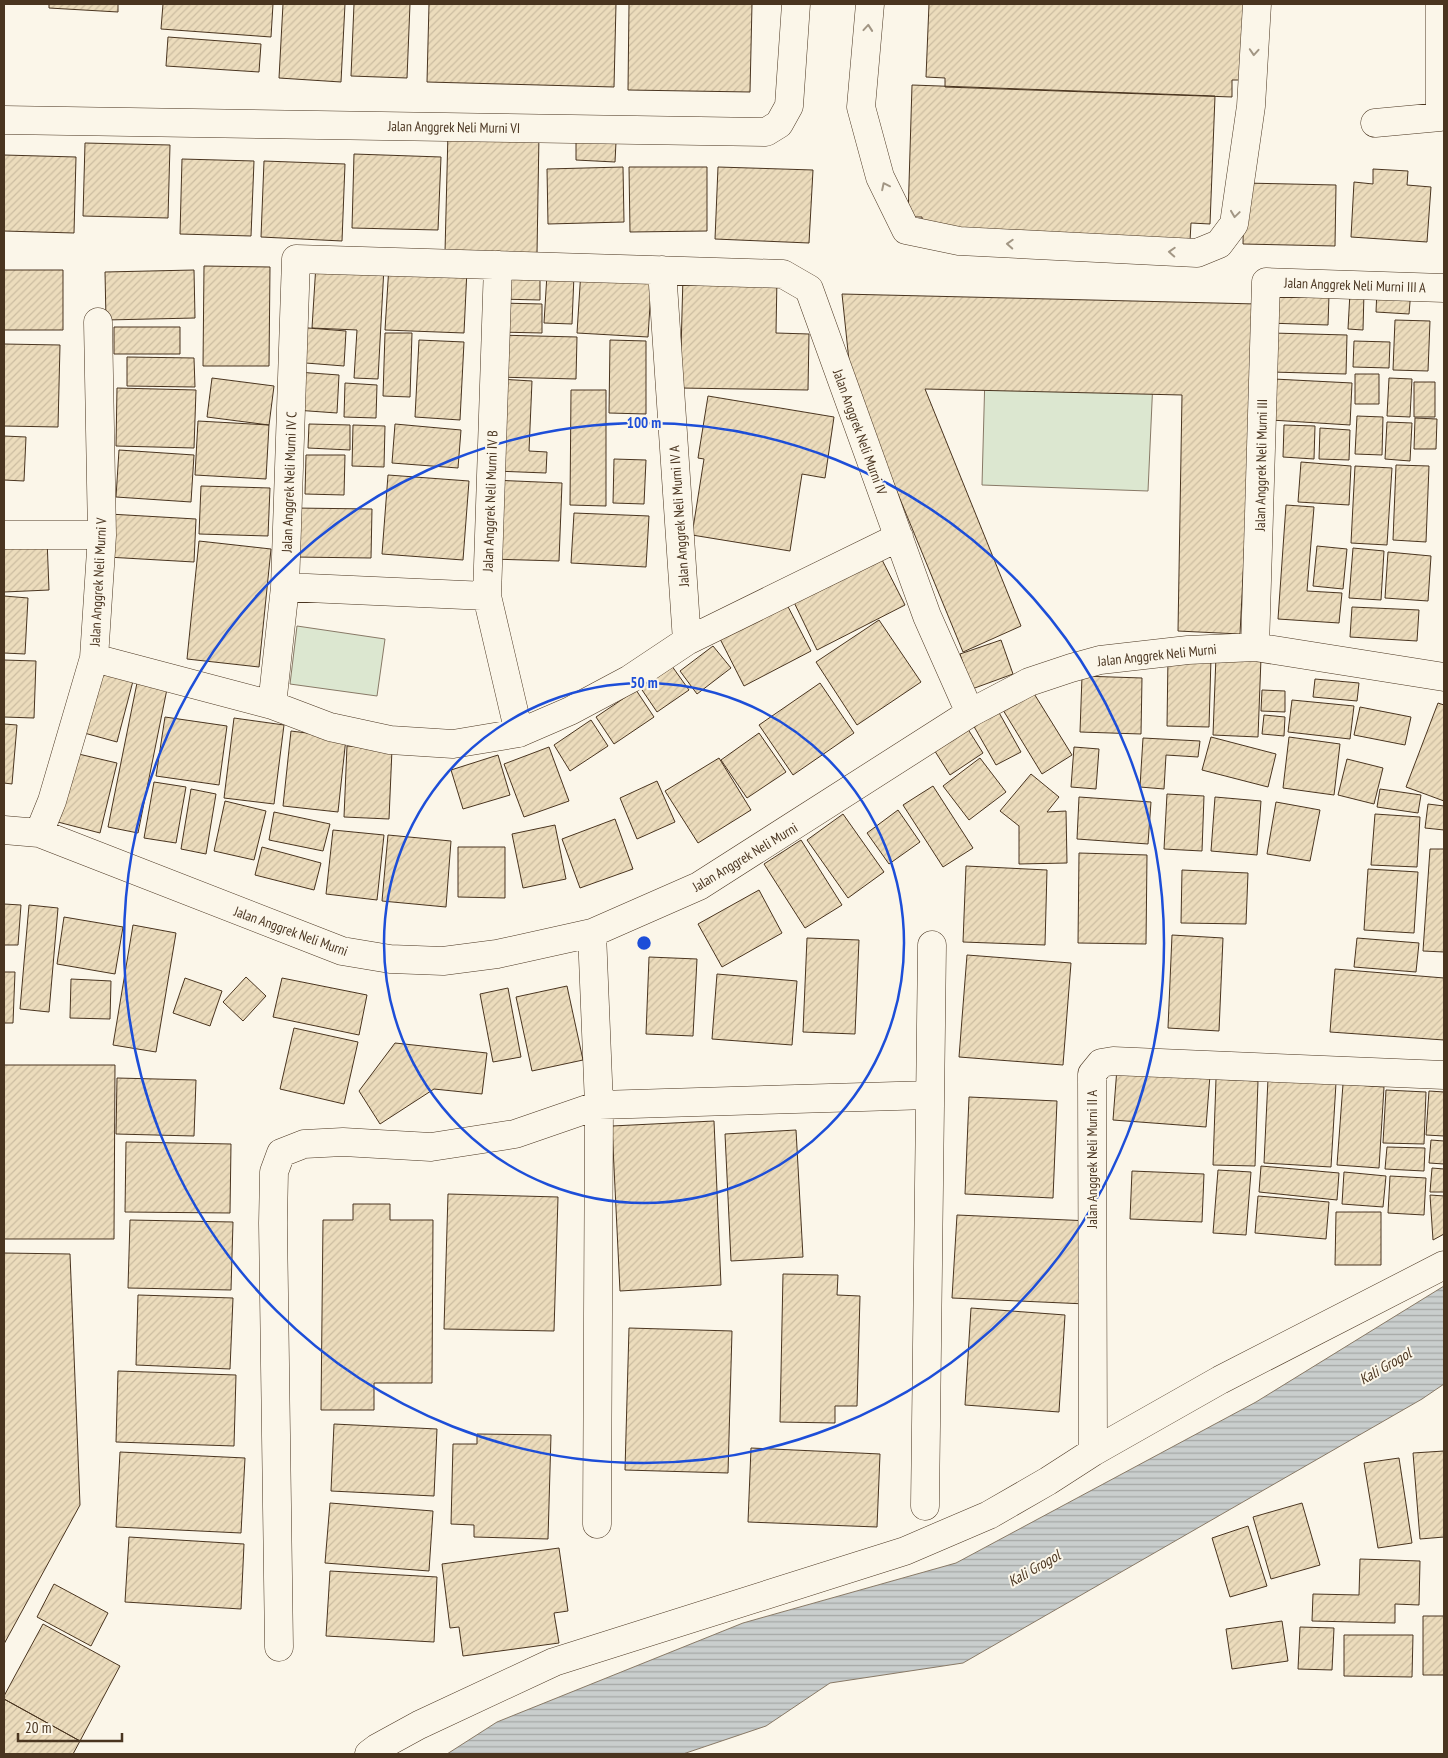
<svg xmlns="http://www.w3.org/2000/svg" width="1448" height="1758" font-family="'PT Sans Narrow',sans-serif">
  <style>
    .pitch { fill: #dce7d0; stroke: #887966 }
    .water { fill: url(#water-rules); stroke: #887966 }
    .building { fill: url(#building-hatch); stroke: #4a3520 }
    .lines { fill: none; stroke-linecap: round; stroke-linejoin: round }
    .minor-casing { stroke: #4a3520; stroke-width: 29 }
    .minor { stroke: #fbf6e9; stroke-width: 28 }
    .oneway { stroke: #a29684 }
    .ring { fill: none; stroke: #1d4ed8; stroke-width: 2.5 }
    .labels { text-anchor: middle; dominant-baseline: central; stroke-width: 4; stroke-linejoin: round; paint-order: stroke }
    .street-label { font-size: 14px; fill: #4a3520; stroke: #fbf6e9 }
    .water-label { font-size: 15px; font-style: italic; fill: #4a3520; stroke: #fbf6e9 }
    .centre { fill: #1d4ed8; stroke: #fbf6e9; stroke-width: 2.5 }
    .ring-label { font-size: 15px; text-anchor: middle; font-weight: bold; fill: #1d4ed8; stroke: #fbf6e9; stroke-width: 4; stroke-linejoin: round; paint-order: stroke }
  </style>
  <defs>
    <pattern id="water-rules" width="6" height="5" patternUnits="userSpaceOnUse" patternTransform="scale(1.25)"><rect width="6" height="5" fill="#c9cecd"/><path d="M0 2.5h6" fill="none" stroke="#a5a8a6"/></pattern>
    <pattern id="building-hatch" width="6" height="6" patternUnits="userSpaceOnUse" patternTransform="scale(1.25)"><rect width="6" height="6" fill="#ecdcbc"/><path d="M-1 1l2-2M0 6l6-6M5 7l2-2" fill="none" stroke="#ccbda1"/></pattern>
  </defs>
  <rect width="100%" height="100%" fill="#fbf6e9"/>
  <path class="pitch" d="M985 374 1153 380 1148 491 982 485Z
    M297 626 385 639 377 696 290 684Z"/>
  <path class="water" d="M1444 1286V1384L1422 1399 963 1663 830 1683 766 1726 683 1754H447L497 1722 743 1623 956 1563 1256 1402Z"/>
  <path class="building" d="M49 4H118V12L49 8Z
    M163 4H273L271 37 161 29Z
    M283 4H345L341 82 279 78Z
    M354 4H410L407 78 351 76Z
    M429 4H616L614 87 427 82Z
    M629 4H752L750 92 628 90Z
    M929 4H1251L1249 80H1232V97L945 87V78L926 77Z
    M168 37 261 44 259 72 166 66Z
    M912 85 1215 96 1210 224 1191 223 1190 241 922 230V217H908Z
    M448 132 539 134 537 254 445 252Z
    M576 141 616 142 615 162 576 160Z
    M85 143 170 145 168 218 83 216Z
    M354 154 441 157 438 230 352 228Z
    M4 155 76 157 74 233 4 231Z
    M182 159 254 161 251 236 180 234Z
    M264 161 345 164 342 241 261 237Z
    M623 167 624 222 548 224 547 169Z
    M629 167H707V231L630 232Z
    M718 167 813 170 809 243 715 239Z
    M1373 169 1408 171 1407 185 1431 187 1427 242 1351 237 1354 182 1373 184Z
    M1244 183 1336 185 1335 246 1243 244Z
    M316 264 384 267 378 379 354 378 357 330 312 328Z
    M389 265 467 269 464 333 385 330Z
    M204 266 270 267 269 366H203Z
    M4 270H63V330H4Z
    M194 270 195 318 106 320 105 272Z
    M581 270 652 274 648 337 577 333Z
    M498 273 540 274V300L498 299Z
    M547 274 574 275 572 324 544 323Z
    M683 276 777 277 776 333 809 334 808 390 680 388Z
    M1377 289 1411 290 1409 314 1376 312Z
    M1350 292H1364L1363 330 1348 329Z
    M1268 293 1329 295 1328 325 1267 323Z
    M842 294 1257 304 1240 634 1178 631 1182 395 925 389 1021 626 963 652 851 380Z
    M499 303 542 304V333L498 332Z
    M1395 320 1430 321 1428 371 1393 370Z
    M114 327H180V354H114Z
    M296 327 346 331 344 366 293 362Z
    M385 333H412L410 397 383 396Z
    M1272 333 1347 335 1346 374 1271 372Z
    M496 335 577 337 576 379 495 377Z
    M419 340 464 342 460 420 415 417Z
    M610 340 646 341V414L609 413Z
    M1354 341 1390 342 1389 368 1353 367Z
    M4 344 60 345 58 427 4 426Z
    M127 357 194 358 195 387 127 386Z
    M297 372 339 375 337 413 295 410Z
    M1355 374H1379V404H1355Z
    M212 378 274 386 269 425 207 417Z
    M1389 378 1412 379 1410 417 1387 416Z
    M499 379 532 381 529 451 547 452 546 473 495 471Z
    M1274 379 1352 383 1350 425 1271 420Z
    M1414 382H1435V417H1414Z
    M345 383 377 385 376 418 344 417Z
    M117 388 196 390 194 448 116 446Z
    M571 390H606V506L570 505Z
    M708 396 834 417 825 478 802 474 790 551 692 535 704 459 698 458Z
    M1357 416 1383 417 1382 455 1355 454Z
    M1415 418 1437 419 1436 449H1414Z
    M198 421 269 425 266 479 195 475Z
    M1387 422 1412 423 1410 461 1385 459Z
    M309 424 350 425V450L308 448Z
    M395 424 461 430 458 468 392 463Z
    M353 425 385 426 384 467 352 466Z
    M1284 425 1315 426 1314 459 1283 457Z
    M1320 428 1350 430 1349 460 1319 459Z
    M4 436 26 437 24 481 4 480Z
    M119 450 194 455 191 502 116 497Z
    M306 455H345L344 495 305 494Z
    M614 459 646 460 644 504 613 503Z
    M1301 462 1351 466 1349 505 1298 502Z
    M1396 465 1429 466 1426 542 1393 540Z
    M1355 466 1392 468 1387 545 1351 543Z
    M388 475 469 481 463 560 382 554Z
    M492 480 562 483 559 561 490 559Z
    M201 486 270 488 268 536 199 534Z
    M1286 505 1314 507 1307 591 1342 593 1339 623 1278 619Z
    M294 508 372 509 371 558 294 557Z
    M574 513 649 516 646 567 571 563Z
    M109 514 196 519 194 562 107 557Z
    M47 539 49 590 4 592V541Z
    M199 541 271 549 259 667 187 659Z
    M1317 546 1347 549 1343 589 1313 586Z
    M1353 548 1384 551 1381 600 1349 598Z
    M877 550 905 605 817 650 790 594Z
    M1388 552 1431 556 1428 601 1385 598Z
    M4 596 28 598 25 654 4 653Z
    M784 599 811 651 744 686 717 633Z
    M1352 607 1419 610 1417 641 1350 637Z
    M879 620 921 682 857 725 816 662Z
    M1001 640 1013 674 972 689 960 654Z
    M713 646 731 668 697 694 680 671Z
    M1216 656 1261 658 1258 737 1213 735Z
    M1168 657 1211 658 1209 727 1167 726Z
    M4 660 36 661 34 718 4 717Z
    M669 662 689 690 657 712 638 684Z
    M93 670 133 681 117 742 77 731Z
    M1082 676 1142 678 1141 734 1080 732Z
    M138 678 168 684 138 833 108 827Z
    M1315 679 1359 683 1357 701 1313 697Z
    M820 683 854 733 793 775 759 725Z
    M636 690 654 717 614 744 596 717Z
    M1262 690 1285 691V712L1261 711Z
    M1033 692 1072 755 1042 774 1003 710Z
    M1292 700 1354 706 1350 739 1288 732Z
    M1438 703 1444 705V801L1406 787Z
    M1360 707 1411 717 1405 745 1354 735Z
    M997 709 1021 752 996 765 972 723Z
    M1264 715 1285 717 1284 736 1262 734Z
    M165 717 227 726 219 785 156 776Z
    M234 718 284 725 274 804 224 798Z
    M591 720 608 746 570 771 554 745Z
    M964 723 983 753 950 775 931 745Z
    M4 724 17 725 12 784 4 783Z
    M291 731 346 738 338 812 283 806Z
    M759 733 786 772 747 798 721 760Z
    M1211 737 1276 754 1268 787 1202 770Z
    M1289 737 1340 744 1334 795 1283 788Z
    M1143 738 1200 741 1198 757 1166 755 1164 789 1140 787Z
    M347 746 392 749 389 819 344 817Z
    M549 747 569 801 524 817 504 764Z
    M1074 747 1099 749 1096 789 1071 787Z
    M70 752 117 763 100 833 54 821Z
    M498 755 510 795 463 809 451 770Z
    M719 758 751 810 698 843 665 791Z
    M980 758 1006 792 969 820 943 786Z
    M1347 759 1383 768 1374 804 1338 795Z
    M1031 774 1059 797 1047 812 1066 811 1067 863 1019 864V826L1000 811Z
    M657 781 675 822 637 839 620 798Z
    M154 782 186 787 176 843 144 838Z
    M933 786 973 848 943 867 903 805Z
    M191 789 216 794 206 854 181 849Z
    M1380 789 1421 795 1418 813 1377 807Z
    M1167 794 1204 796 1202 851 1164 849Z
    M1079 797 1151 802 1148 844 1077 839Z
    M1215 797 1261 801 1257 855 1211 851Z
    M225 801 266 811 254 860 214 851Z
    M1276 802 1320 810 1310 861 1267 854Z
    M1428 804 1444 806V830L1425 828Z
    M898 810 920 842 889 864 867 833Z
    M274 812 330 824 323 851 269 840Z
    M843 814 884 872 848 898 807 840Z
    M1375 814 1420 817 1417 867 1371 865Z
    M615 819 633 869 580 888 562 839Z
    M555 825 566 879 523 888 512 834Z
    M333 830 384 835 377 900 326 894Z
    M388 835 451 841 446 907 382 901Z
    M801 840 842 905 805 928 764 864Z
    M262 847 321 863 314 890 255 875Z
    M458 847H505V898L458 897Z
    M1430 849H1444V952L1423 951Z
    M1079 853 1147 855 1146 944 1078 943Z
    M966 866 1047 870 1045 945 963 942Z
    M1368 869 1418 872 1414 933 1364 930Z
    M1182 870 1248 873 1246 924 1181 923Z
    M759 890 782 933 722 967 698 924Z
    M4 904 21 905 18 945H4Z
    M29 905 58 908 49 1012 20 1009Z
    M64 917 123 927 115 974 57 964Z
    M133 925 176 933 156 1052 113 1045Z
    M1172 935 1223 938 1219 1031 1168 1028Z
    M807 938 859 940 855 1034 803 1032Z
    M1357 938 1419 943 1416 972 1354 967Z
    M967 955 1071 963 1063 1065 959 1057Z
    M649 957 697 959 693 1036 646 1034Z
    M1335 969 1444 978V1040L1330 1032Z
    M4 972H15L13 1023H4Z
    M717 974 797 981 792 1045 712 1039Z
    M246 977 266 996 243 1021 223 1002Z
    M185 978 222 991 210 1026 173 1013Z
    M282 978 367 995 359 1035 273 1017Z
    M71 979 111 981 110 1019 70 1018Z
    M567 986 583 1060 532 1071 516 997Z
    M508 988 521 1057 493 1062 480 994Z
    M294 1028 358 1042 344 1104 280 1089Z
    M395 1043 487 1053 482 1094 434 1089 380 1124 359 1091Z
    M4 1065H115L114 1239H4Z
    M1117 1068 1210 1075 1206 1127 1113 1120Z
    M117 1078 196 1080 194 1136 116 1134Z
    M1216 1079 1258 1081 1255 1166 1213 1165Z
    M1268 1079 1336 1083 1331 1167 1264 1163Z
    M1343 1084 1384 1087 1379 1168 1337 1165Z
    M1386 1090 1426 1092 1424 1144 1383 1143Z
    M1429 1091 1444 1092V1136L1426 1135Z
    M969 1097 1057 1101 1053 1198 965 1194Z
    M714 1121 721 1285 620 1291 612 1126Z
    M796 1130 803 1257 731 1261 725 1134Z
    M1431 1140 1444 1141V1164L1429 1163Z
    M126 1142 231 1144 230 1213 125 1212Z
    M1387 1147 1425 1148 1424 1171 1385 1169Z
    M1261 1166 1339 1173 1337 1200 1259 1192Z
    M1432 1168 1444 1169V1192H1430Z
    M1218 1170 1251 1172 1246 1235 1213 1233Z
    M1132 1171 1204 1174 1202 1222 1130 1219Z
    M1344 1172 1386 1176 1383 1207 1342 1204Z
    M1390 1176 1426 1178 1424 1215 1388 1213Z
    M448 1194 558 1197 554 1331 444 1329Z
    M1430 1195 1444 1196V1234L1433 1240Z
    M1258 1196 1329 1202 1326 1239 1255 1233Z
    M353 1204H390V1220H433L432 1383H374V1410H321L323 1220H353Z
    M1336 1212H1381V1265H1335Z
    M957 1215 1090 1221 1086 1304 952 1298Z
    M130 1220 233 1222 231 1290 128 1288Z
    M4 1253 70 1254 80 1505 4 1644Z
    M783 1274 838 1275 837 1295 860 1296 857 1406H835V1423L780 1422Z
    M138 1295 233 1298 230 1369 136 1365Z
    M971 1308 1065 1315 1059 1412 965 1405Z
    M629 1328 732 1331 728 1473 625 1470Z
    M118 1371 236 1375 234 1446 116 1442Z
    M334 1424 437 1429 434 1496 331 1491Z
    M477 1434 551 1435 548 1539 474 1537V1525L451 1524 453 1444H477Z
    M751 1448 880 1454 877 1527 748 1522Z
    M1444 1451V1537L1420 1539 1413 1453Z
    M120 1452 245 1458 241 1533 116 1527Z
    M1399 1458 1412 1543 1378 1548 1364 1463Z
    M330 1503 433 1511 429 1571 325 1563Z
    M1302 1503 1320 1565 1271 1579 1253 1517Z
    M1248 1526 1267 1586 1230 1597 1212 1538Z
    M129 1537 244 1544 241 1609 125 1602Z
    M559 1548 568 1611 554 1613 559 1643 463 1656 459 1627 450 1628 442 1564Z
    M1360 1559 1420 1561 1419 1605 1395 1604V1623L1312 1621 1313 1594 1359 1595Z
    M330 1571 437 1577 434 1642 326 1636Z
    M54 1584 108 1613 91 1646 37 1617Z
    M1423 1616H1444V1675H1423Z
    M1282 1621 1288 1661 1232 1669 1226 1629Z
    M43 1624 120 1666 80 1741 4 1699V1696Z
    M1300 1627 1334 1628 1332 1670 1298 1669Z
    M1344 1635H1413L1412 1677 1344 1676Z
    M4 1699 80 1741 73 1754H4Z"/>
  <g class="lines">
    <g class="minor-casing">
      <path id="minor" d="M870 4 861 107 880 177 906 230 959 241 1197 253 1219 244 1234 224 1251 106 1257 4
        M4 120 766 132 779 124 789 106 796 4
        M1375 123 1440 117V4
        M498 265 487 596 519 733
        M662 270 687 641
        M4 535H102
        M285 587 487 596
        M1255 647 1266 282 1444 288
        M94 658 272 705 330 727 390 740 453 744 519 733 570 711 630 679 687 641 899 537
        M272 705 285 587 296 259 783 274 809 289 927 616 970 713
        M4 830 39 833 342 951 390 959 443 961 497 954 592 933 699 886 970 713 1029 682 1071 668 1100 660 1188 650 1255 647 1444 677
        M39 833 52 801 94 658 102 535 98 322
        M592 933 599 1105 597 1524
        M1093 1452 1092 1074 1101 1063 1113 1061 1444 1075
        M925 1506 932 945
        M279 1647 273 1223 274 1172 281 1153 304 1144 343 1142 431 1147 515 1134 599 1105 930 1095
        M369 1754 377 1748 419 1725 554 1662 905 1551 989 1515 1048 1481 1093 1452 1220 1380 1444 1265"/>
    </g>
    <use href="#minor" class="minor"/>
  </g>
  <defs><path id="oneway-chevron" d="M-2-3.5L2.5 0L-2 3.5" fill="none" stroke-width="1.6" stroke-linecap="round" stroke-linejoin="round" transform="scale(1.25)"/></defs>
  <g class="oneway">
    <use href="#oneway-chevron" transform="translate(868 28) rotate(-85)"/>
    <use href="#oneway-chevron" transform="translate(1254 52) rotate(94)"/>
    <use href="#oneway-chevron" transform="translate(885 186) rotate(-116)"/>
    <use href="#oneway-chevron" transform="translate(1235 214) rotate(98)"/>
    <use href="#oneway-chevron" transform="translate(1010 244) rotate(-177)"/>
    <use href="#oneway-chevron" transform="translate(1172 252) rotate(-177)"/>
  </g>
  <g class="ring">
    <circle cx="644" cy="943" r="260"/>
    <circle cx="644" cy="943" r="520"/>
  </g>
  <g class="labels">
    <g class="street-label">
      <text transform="translate(454 127) rotate(1)">Jalan Anggrek Neli Murni VI</text>
      <text transform="translate(1355 285) rotate(2)">Jalan Anggrek Neli Murni III A</text>
      <text transform="translate(860 432) rotate(70)">Jalan Anggrek Neli Murni IV</text>
      <text transform="translate(1261 465) rotate(-89)">Jalan Anggrek Neli Murni III</text>
      <text transform="translate(289 482) rotate(-88)">Jalan Anggrek Neli Murni IV C</text>
      <text transform="translate(490 501) rotate(-88)">Jalan Anggrek Neli Murni IV B</text>
      <text transform="translate(679 516) rotate(-94)">Jalan Anggrek Neli Murni IV A</text>
      <text transform="translate(98 582) rotate(-87)">Jalan Anggrek Neli Murni V</text>
      <text transform="translate(1157 655) rotate(-6)">Jalan Anggrek Neli Murni</text>
      <text transform="translate(745 857) rotate(-31)">Jalan Anggrek Neli Murni</text>
      <text transform="translate(291 931) rotate(20)">Jalan Anggrek Neli Murni</text>
      <text transform="translate(1092 1159) rotate(-90)">Jalan Anggrek Neli Murni II A</text>
    </g>
    <g class="water-label">
      <text transform="translate(1385 1366) rotate(-30)">Kali Grogol</text>
      <text transform="translate(1034 1568) rotate(-30)">Kali Grogol</text>
    </g>
  </g>
  <circle cx="644" cy="943" r="8" class="centre"/>
  <g class="ring-label">
    <text x="644" y="428">100 m</text>
    <text x="644" y="688">50 m</text>
  </g>
  <rect width="1448" height="1758" fill="none" stroke="#4a3520" stroke-width="10"/>
  <path d="M18 1733v8h104v-8" fill="none" stroke="#4a3520" stroke-width="2.5"/>
  <text x="25" y="1733" font-size="15" fill="#4a3520" stroke="#fbf6e9" stroke-width="4" paint-order="stroke">20 m</text>
</svg>
